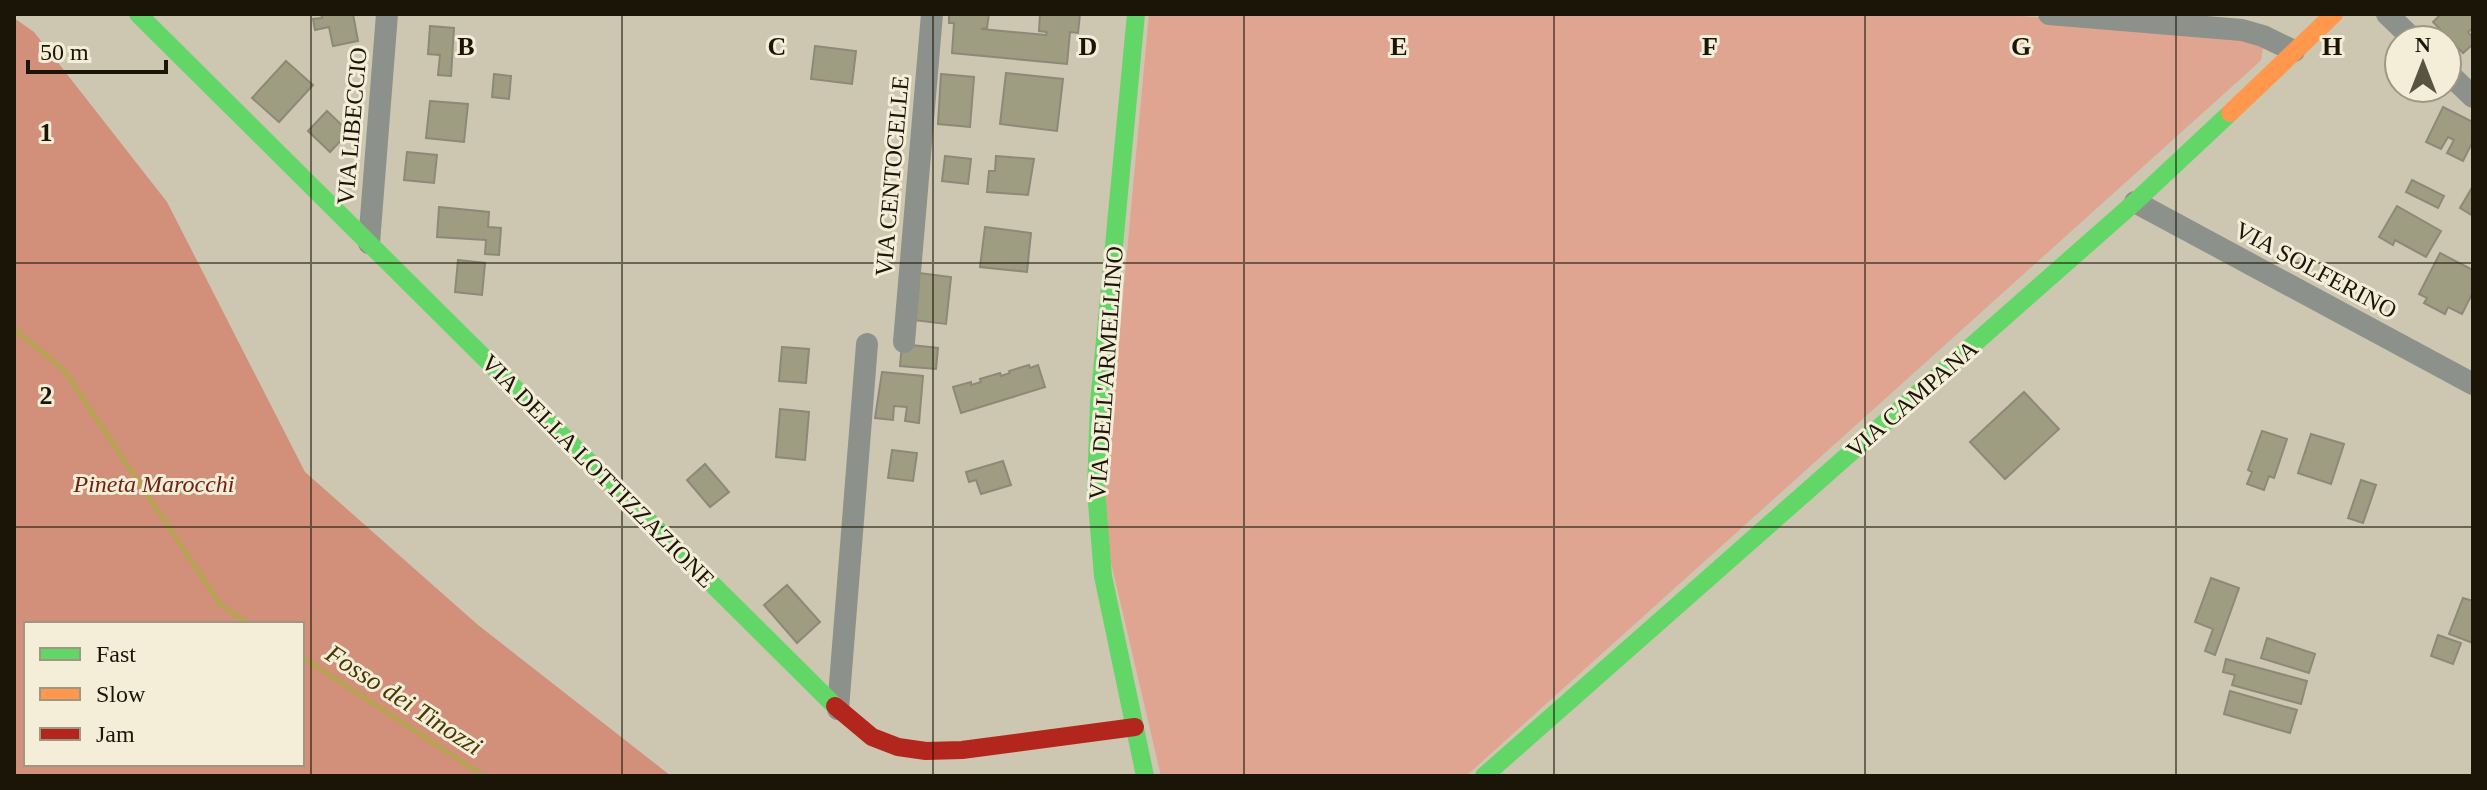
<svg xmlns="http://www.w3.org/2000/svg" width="2487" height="790" font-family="'Times New Roman',serif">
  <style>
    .green { fill: #e0a590 }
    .forest { fill: #d28f7a; fill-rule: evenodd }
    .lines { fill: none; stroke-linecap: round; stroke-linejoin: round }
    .stream { stroke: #b8a254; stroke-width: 5 }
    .building { fill: #9f9d81; stroke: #8c8978; stroke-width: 2 }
    .street { stroke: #8d918b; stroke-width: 22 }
    .fast { stroke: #63d668; stroke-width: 18 }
    .slow { stroke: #ff974d; stroke-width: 18 }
    .jam { stroke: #b3261e; stroke-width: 18 }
    .grid { fill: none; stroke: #1a1506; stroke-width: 2; stroke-opacity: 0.55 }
    .labels { text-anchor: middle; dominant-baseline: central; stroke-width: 6; stroke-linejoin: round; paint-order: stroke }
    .street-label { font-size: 24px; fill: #1a1506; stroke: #f4edd8 }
    .park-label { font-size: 24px; font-style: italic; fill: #6c2215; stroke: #f4edd8 }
    .water-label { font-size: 26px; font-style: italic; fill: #473700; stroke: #f4edd8 }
    .grid-label { font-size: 26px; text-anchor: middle; font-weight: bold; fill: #1a1506; stroke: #f4edd8; stroke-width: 6; stroke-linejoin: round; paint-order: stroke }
  </style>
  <rect width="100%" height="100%" fill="#cdc6b0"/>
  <path class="green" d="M1149 14H1996L2237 33 2263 48 2261 60 2256 65 1466 776H1161L1102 524Z"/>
  <path class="forest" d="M14 18 34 32 167 202 305 472 478 625 671 776H14ZM26 624H302V764H26Z"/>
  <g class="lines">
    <path class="stream" d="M14 329 64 370 221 605 250 624
      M302 657 484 776"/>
  </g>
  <path class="building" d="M321 14H353L358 41 333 46 329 27 315 30 313 19 322 18Z
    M949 14H989L987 28 981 29 1046 35 1047 32 1039 31 1040 14H1080L1078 33 1070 32 1067 64 952 53 954 23H949Z
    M2441 14H2473V28L2468 32 2473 38V44L2463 53 2433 22Z
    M430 26 454 28 451 76 438 75 440 55 428 54Z
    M815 46 856 51 852 84 811 79Z
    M286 61 313 85 279 122 252 98Z
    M1006 73 1063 79 1057 131 1000 124Z
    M494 74 511 76 509 99 492 97Z
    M941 74 974 77 970 127 938 124Z
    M430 101 468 104 464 142 426 138Z
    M2443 107 2473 122V141L2463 161 2447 153 2454 140 2448 137 2441 149 2426 142Z
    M327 111 349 132 330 152 308 131Z
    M407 152 437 155 434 183 404 180Z
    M945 156 971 159 968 184 942 181Z
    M996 156 1034 159 1028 195 987 192 989 171H995Z
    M2412 180 2444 196 2438 208 2406 192Z
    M2473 186V216L2460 208Z
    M2397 206 2441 231 2426 257 2395 240 2393 245 2379 237Z
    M439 207 489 212 488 227 501 228 499 255 485 254 486 240 437 237Z
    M985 227 1031 233 1027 272 980 267Z
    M2440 253 2473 270V292L2462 314 2448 307 2445 314 2424 303 2427 298 2419 294Z
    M458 260 485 263 482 295 455 292Z
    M919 273 951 277 946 324 913 320Z
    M902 344 938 348 936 369 900 366Z
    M782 347 809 349 806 383 779 381Z
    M1029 365 1030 368 1038 365 1045 387 961 413 953 387 971 382V385L981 382 980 379 1000 373 1001 376 1010 373 1009 371Z
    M882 372 923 376 919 423 905 421 907 407 894 406 893 420 875 418Z
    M2024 392 2059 429 2005 479 1970 442Z
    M780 409 809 412 805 460 776 457Z
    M2262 431 2287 439 2274 478 2269 476 2264 490 2247 484 2252 472 2248 470Z
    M2311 434 2344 444 2331 484 2298 473Z
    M892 450 917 453 913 481 888 478Z
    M1003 461 1011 485 981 494 976 480 969 482 966 472Z
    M705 464 729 492 710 507 687 480Z
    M2361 480 2376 485 2363 523 2348 518Z
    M2211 578 2239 588 2215 655 2205 651 2213 629 2195 622Z
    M787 585 820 622 797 643 764 605Z
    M2463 598 2473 601V643L2449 634Z
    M2438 635 2461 643 2453 664 2431 656Z
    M2267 638 2315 654 2309 673 2261 658Z
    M2226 659 2307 681 2301 704 2232 685 2235 675 2223 672Z
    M2230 691 2297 710 2290 733 2224 714Z"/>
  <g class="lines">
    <path class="street" d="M2049 14 2242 30 2263 36 2294 51
      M2387 14 2414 40
      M2447 72 2473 97
      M2135 202 2473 384
      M369 243 387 14
      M904 342 932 14
      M838 709 867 344"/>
    <path class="fast" d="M138 14 835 706
      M1136 14 1099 403 1096 490 1103 576 1145 776
      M1484 776 2135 202 2230 113"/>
    <path class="slow" d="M2230 113 2334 14"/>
    <path class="jam" d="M835 706 872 737 898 747 926 751 962 750 1135 727"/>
  </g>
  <path class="grid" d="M311 14V776M622 14V776M933 14V776M1244 14V776M1554 14V776M1865 14V776M2176 14V776M14 263H2473M14 527H2473"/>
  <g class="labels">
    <g class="street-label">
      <text transform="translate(352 126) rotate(-85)">VIA LIBECCIO</text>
      <text transform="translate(892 176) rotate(-85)">VIA CENTOCELLE</text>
      <text transform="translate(2316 270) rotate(28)">VIA SOLFERINO</text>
      <text transform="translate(1106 373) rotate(-86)">VIA DELL'ARMELLINO</text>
      <text transform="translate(1912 399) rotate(-41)">VIA CAMPANA</text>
      <text transform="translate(598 471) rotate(45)">VIA DELLA LOTTIZZAZIONE</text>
    </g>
    <g class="park-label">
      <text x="154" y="484">Pineta Marocchi</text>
    </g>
    <g class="water-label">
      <text transform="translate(404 700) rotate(33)">Fosso dei Tinozzi</text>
    </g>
  </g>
  <g class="grid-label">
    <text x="466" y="55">B</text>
    <text x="777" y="55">C</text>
    <text x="1088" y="55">D</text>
    <text x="1399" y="55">E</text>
    <text x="1710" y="55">F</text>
    <text x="2021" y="55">G</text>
    <text x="2332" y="55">H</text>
    <text x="46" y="141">1</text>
    <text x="46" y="404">2</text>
  </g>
  <rect width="2487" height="790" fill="none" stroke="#1a1506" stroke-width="32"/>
  <rect x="24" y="622" width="280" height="144" fill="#f4edd8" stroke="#9d9784" stroke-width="2"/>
  <rect x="40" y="648" width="40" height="12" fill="#63d668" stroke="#9d9784" stroke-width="2"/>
  <text x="96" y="662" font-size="24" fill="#1a1506">Fast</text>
  <rect x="40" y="688" width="40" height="12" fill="#ff974d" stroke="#9d9784" stroke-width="2"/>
  <text x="96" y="702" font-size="24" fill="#1a1506">Slow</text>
  <rect x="40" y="728" width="40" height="12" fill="#b3261e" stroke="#9d9784" stroke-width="2"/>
  <text x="96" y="742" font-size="24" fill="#1a1506">Jam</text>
  <g transform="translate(2423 64)"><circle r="38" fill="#f4edd8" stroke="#9d9784" stroke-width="2"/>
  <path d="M0-6L14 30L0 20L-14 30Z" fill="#595342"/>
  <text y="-12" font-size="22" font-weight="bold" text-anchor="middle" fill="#1a1506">N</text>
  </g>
  <path d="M28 60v12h138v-12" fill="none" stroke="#1a1506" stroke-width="4"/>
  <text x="40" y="60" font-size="24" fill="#1a1506" stroke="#f4edd8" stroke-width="6" paint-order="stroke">50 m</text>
</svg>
